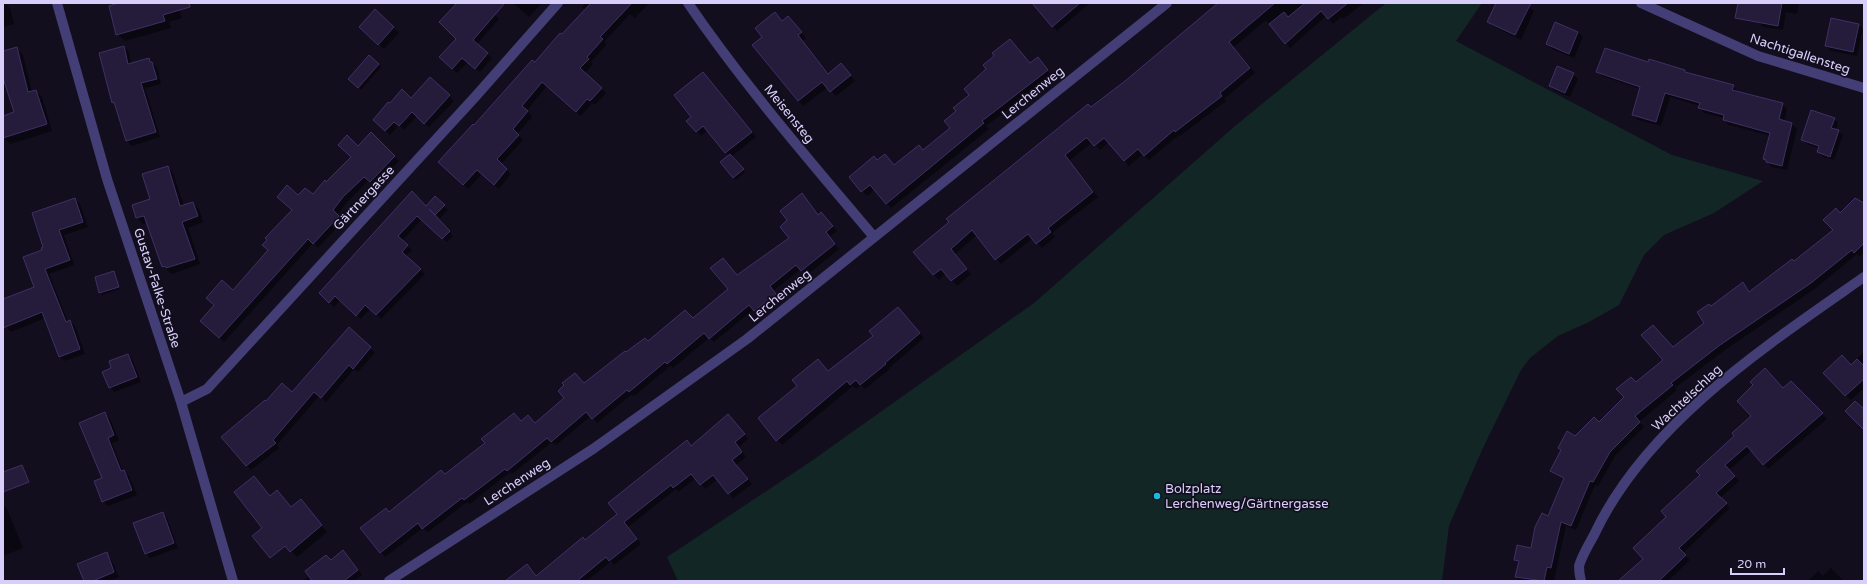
<svg xmlns="http://www.w3.org/2000/svg" width="1867" height="584" font-family="'Varela Round',sans-serif">
  <style>
    .green { fill: #122626 }
    .shadow { fill: #0007 }
    .building { fill: #251c3c; stroke: #3f3066 }
    .lines { fill: none; stroke-linecap: round; stroke-linejoin: round }
    .minor { stroke: #443e77; stroke-width: 10 }
    .poi-dot { fill: #17bbde; stroke: #120e1d; stroke-width: 1.5 }
    .labels { text-anchor: middle; dominant-baseline: central; stroke-width: 3.5; stroke-linejoin: round; paint-order: stroke }
    .street-label { font-size: 13px; fill: #d7cffa; stroke: #120e1d }
    .poi-label { font-size: 13px; fill: #d7cffa; stroke: #120e1d; text-anchor: start }
  </style>
  <rect width="100%" height="100%" fill="#120e1d"/>
  <path class="green" d="M1386 3H1482L1456 41 1672 155 1763 181 1714 213 1664 235 1644 255 1619 305 1589 322 1558 336 1530 358 1521 370 1482 450 1449 526 1442 581H678L667 557 810 462 1034 303 1235 126Z"/>
  <path class="shadow" d="M5 3 10 8 14 24 3 27V4Z
    M118 3H177L182 18 169 22 171 28 125 41 117 34Z
    M459 3H483L499 19 477 44 492 58 480 72 468 62 457 73 445 62 457 39Z
    M513 3H542L529 17Z
    M586 3H649L635 18 630 14 604 42 607 44 591 62 593 64 585 73 606 93 595 105 592 103 581 116 547 86 527 110 532 117 517 134 523 140 501 164 511 174 499 189 482 174 468 189 444 167 474 127 586 10 582 7Z
    M1041 3H1090L1057 31 1053 26Z
    M1220 3H1364L1343 19 1341 17 1333 24 1326 16 1290 48 1266 20 1234 47 1255 73 1224 99 1226 101 1180 136 1179 135 1149 160 1143 154 1129 166 1109 142 1100 150 1093 142 1069 161 1098 197 1052 233 1055 237 1042 248 1033 238 1001 264 977 235 955 254 971 274 957 286 946 273 939 280 934 275 915 252Z
    M1501 3H1523L1534 11 1521 40 1493 26 1488 21Z
    M1763 3H1799L1797 14 1786 12 1783 30 1763 27 1758 22Z
    M375 11 399 33 384 49 366 32Z
    M780 19 782 22H793L806 38 803 41 829 74 841 64 855 81 836 96 828 87 803 106 753 45 763 37Z
    M1859 25 1863 29 1857 56 1831 51 1826 46Z
    M1577 32 1583 37 1574 58 1552 49 1547 44Z
    M1010 40 1031 64H1042L1052 76 986 126 989 129 891 208 875 189 867 196 862 191 878 161 895 166 924 151 951 128 958 111 996 57Z
    M124 47 129 52 131 64 149 59 157 68 161 84 145 88 160 137 132 146 127 141 116 105 113 102Z
    M17 49 23 55 32 92 35 91 42 97 52 131 10 144 3 137V117L15 113 7 89 3 90V52Z
    M369 56 381 67 361 90 349 79Z
    M1649 64 1685 71 1688 74 1733 86 1738 92 1782 104 1787 109 1784 121 1792 124 1797 129 1787 170 1772 167 1764 159 1771 136 1729 125 1724 120V118L1704 113 1699 108 1700 106 1670 97 1661 126 1638 120 1633 115 1640 89 1602 76 1597 71Z
    M1573 74 1578 79 1570 97 1555 91 1550 86Z
    M430 78 454 101 429 127 417 116 404 130 399 125 390 135 378 124 390 105 412 99Z
    M707 78 756 137 732 156 745 172 736 180 733 178 729 156 708 130 701 136 688 121 692 117Z
    M1834 118 1838 123 1836 130 1843 135 1834 160 1823 157 1818 152 1819 148 1807 144 1802 139Z
    M371 134 399 161 375 186 369 180 347 202 337 215 343 221 318 248 313 243 224 342 206 326 233 292 270 251 293 210 298 196H313L352 157Z
    M167 167 173 173 184 206 193 203 199 209 203 222 188 228 200 264 172 274 163 266 147 223 143 224 137 218 133 205 151 200Z
    M435 197 448 210 440 218 431 210 430 211 453 236 447 242 422 219 402 241 412 250 406 256 425 274 381 319 370 309 361 319 340 300 334 307 320 293 426 207Z
    M1864 197V252L1860 256 1857 254 1816 288 1725 350 1675 388 1677 390 1639 422 1644 427 1615 456 1598 486 1595 485 1576 530 1566 526 1554 581H1520L1516 577 1520 564 1515 560 1531 549 1549 517 1565 480 1552 471 1562 451 1559 448 1600 424 1626 397 1636 383 1664 360 1673 348 1706 323 1711 307 1742 284 1750 292 1794 262 1834 230 1840 214 1861 202Z
    M75 199 80 204 88 227 64 235 74 265 49 274 68 322 70 321 75 326 85 354 64 361 59 356 45 318 11 332 6 327 3 320V300L35 287 43 251Z
    M818 216 826 218 837 231 829 237 839 249 807 275 801 269 773 291 780 299 759 315 754 309 714 342 709 338 673 368 670 366 634 396 632 394 597 423 591 416 556 445 552 442 512 474 510 472 470 504 467 502 428 532 423 528 385 557 361 528 389 513 522 422 535 424 584 384 626 353 693 319 729 289 738 276Z
    M114 272 116 275 120 289 102 295 100 293Z
    M898 308 924 338 889 368 890 369 865 389 861 385 856 389 853 386 782 445 759 418 828 372 875 336Z
    M349 329 375 353 358 372 354 369 326 402 319 396 277 445 279 448 251 470 222 437 267 402 292 394Z
    M1864 351V388L1851 400 1825 373 1851 366Z
    M128 355 132 359 141 382 114 392 110 387 113 369Z
    M1791 382 1827 419 1768 469 1752 450 1729 470 1739 481 1720 498 1730 508 1683 553 1690 560 1668 581H1620L1645 559 1668 518 1701 475Z
    M105 413 110 419 119 440 112 443 123 471 129 476 137 495 108 506 103 501Z
    M733 420 748 439 739 447 746 457 736 465 752 484 733 498 718 479 705 489 696 478 678 492 676 489 628 527 641 544 614 565 611 561 587 581H508L531 569 537 576 619 514 687 441 692 446Z
    M254 478 270 496 291 508 301 500 327 532 297 557 291 551Z
    M3 505 7 509 23 548 3 556Z
    M163 513 167 518 178 548 150 558 146 553Z
    M106 554 111 559 119 577 110 581H85Z
    M348 556 362 575 354 581H302L331 561Z
    M1831 568 1844 581H1808L1818 571 1823 576Z"/>
  <path class="building" d="M118 3H189L190 7 163 15 165 21 116 35 109 6Z
    M457 3H505L473 40 488 53 475 69 462 58 452 69 439 57 456 39 439 22Z
    M591 3H632L600 37 603 39 587 57 589 59 580 68 602 88 590 101 587 99 576 112 542 82 522 106 528 111 513 129 519 135 497 159 507 169 494 185 477 170 463 185 438 162 473 124 474 125 532 60 535 62 560 33 562 34Z
    M1032 3H1080L1052 27Z
    M1218 3H1275L1229 42 1250 68 1220 93 1222 96 1175 132 1174 130 1144 156 1138 149 1124 161 1104 138 1094 146 1087 138H1086L1065 155 1093 192 1048 228 1051 232 1036 244 1028 234 995 260 972 230 951 249 967 269 951 281 941 269 933 275 913 252 949 222 946 219 1088 104 1091 107 1125 81Z
    M1305 3H1348L1328 19 1321 11 1285 44 1269 24 1284 12 1288 17Z
    M1496 3H1531L1515 35 1487 22Z
    M1738 3H1782L1778 26 1735 18Z
    M375 9 394 27 378 45 359 27Z
    M775 12 782 21 788 16 802 32 798 35 828 74 841 63 851 75 830 92 822 82 798 101 752 45 762 37 755 28Z
    M1831 18 1859 24 1853 52 1825 46Z
    M1555 22 1578 32 1569 54 1546 44Z
    M1010 39 1030 63 1038 57 1048 70 982 121 984 123 886 204 870 185 861 192 849 177 874 156 877 160 885 154 894 165 919 145 923 150 950 128 944 121 956 111 953 108 969 95 964 89 986 69 983 65 994 56 992 53Z
    M124 46 128 64 149 58 150 62H152L157 79 141 83 156 132 126 141 114 102 112 103 99 53Z
    M17 47 28 92 36 90 47 124 3 138V116L14 112 3 78V51Z
    M1605 48 1648 62 1649 59 1685 70V72L1734 85 1732 90 1783 103 1779 119 1792 123 1782 166 1766 162V160L1763 159 1770 133 1723 120 1724 115 1698 108 1700 103 1665 93 1656 122 1632 115 1640 87 1596 72Z
    M369 55 379 64 358 88 348 79Z
    M1557 66 1574 73 1565 93 1549 86Z
    M703 72 752 132 725 153 703 126 696 132 686 121 691 117 674 95Z
    M430 77 450 95 424 124 412 112 399 126 394 122 385 131 373 120 388 102 390 103 402 89 411 98Z
    M1811 110 1835 118 1831 128 1839 130 1830 157 1817 152 1819 146 1801 140Z
    M371 132 395 156 370 182 364 177 343 197 333 210 339 216 313 244 308 239 219 338 200 321 214 305 206 298 222 280 233 290 268 250 262 245 267 240 265 238 292 210 277 197 287 185 298 195 305 188 313 194 325 180 326 182 351 157 338 145 347 135 358 146Z
    M730 154 744 169 733 178 720 162Z
    M168 166 180 206 193 202 198 216 182 222 195 259 166 268 165 266 162 267 144 216 136 218 132 205 150 199 142 174Z
    M412 191 426 206 435 196 445 205 435 215 429 209 450 231 442 239 417 216 398 236 408 245 402 252 421 269 376 315 365 305 356 316 335 296 329 303 319 293Z
    M802 193 818 215 821 212 833 226 826 232 835 244 801 271 796 265 770 286 776 294 754 311 749 305 709 339 704 333 667 364 665 362 629 392 627 390 592 419 586 412 551 442 547 438 507 471 505 469 464 500 462 498 422 529 418 523 380 553 360 528 386 508 389 512 441 470 445 474 485 443 481 439 514 413 521 421 528 415 535 423 564 398 558 391 564 385 562 383 575 373 584 383 625 351 626 352 645 338 648 341 685 310 693 318 728 289 710 268 723 258 737 275 789 238 780 227 787 220 780 211Z
    M75 198 83 222 59 230 70 260 45 269 66 322 70 320 80 349 59 357 42 312 3 328V299L34 287 23 257 42 250 41 248 43 247 32 213Z
    M1855 198 1864 203V243L1854 253 1852 250 1811 283 1720 345 1671 383 1673 385 1635 416 1640 422 1610 452 1593 482 1590 481 1571 526 1561 522 1551 568 1547 567 1544 581 1515 577 1519 561 1514 560 1517 545 1531 548 1535 527 1542 513 1548 516 1564 478 1550 471 1561 450 1558 448 1567 431 1575 436 1594 417 1599 422 1624 397 1616 389 1631 377 1636 382 1663 360 1641 335 1653 325 1673 347 1704 323 1697 312 1709 304 1711 306 1743 282 1749 292 1792 259 1794 261 1833 230 1823 220 1836 208 1840 213Z
    M114 271 119 287 99 293 95 277Z
    M898 307 920 333 885 363 886 364 860 385 856 380 850 385 847 381 776 441 758 418 797 386 792 380 818 359 828 371 873 336 869 331Z
    M349 327 371 347 353 369 349 365 321 398 314 392 273 440 276 443 246 466 221 437 265 400 266 401 282 383 292 392Z
    M128 354 137 377 109 388 102 372 111 368 109 361Z
    M1842 355 1851 365 1857 359 1864 366V379L1845 396 1823 373Z
    M1765 368 1783 388 1791 381 1823 413 1763 465 1747 446 1725 465 1735 476 1716 493 1727 503 1679 548 1686 555 1659 581H1618L1643 559 1633 548 1666 517 1661 511 1700 475 1696 471 1734 436 1732 433 1751 416 1737 401 1753 385 1750 382Z
    M1855 401 1864 409V430L1845 411Z
    M105 412 114 435 108 438 121 471 124 470 132 490 102 502 94 481 102 478 79 423Z
    M728 414 745 434 735 442 742 452 732 460 748 479 728 494 713 475 700 485 691 474 673 488 671 485 624 522 637 539 609 561 606 557 577 581H505L527 564 536 576 583 537 585 540 617 514 608 503 687 440 691 446Z
    M22 465 29 482 3 492V472Z
    M254 476 270 496 277 490 291 507 301 499 322 525 290 552 285 546 270 558 252 536 262 528 234 492Z
    M163 512 174 543 145 554 133 523Z
    M343 550 358 570 344 581H312L305 571 326 555 331 560Z
    M107 552 114 572 93 581H84L77 564Z"/>
  <g class="lines">
    <path class="minor" d="M57 3 107 179 181 402 233 581
      M688 3C744 85 810 161 874 237
      M1641 3 1758 56 1864 88
      M181 402 207 389 475 97 558 3
      M389 581 593 449 747 339 1167 3
      M1581 581C1580 577 1579 570 1579 566 1582 555 1590 543 1595 533 1647 423 1767 345 1864 277"/>
  </g>
  <circle class="poi-dot" cx="1157" cy="496" r="4"/>
  <g class="labels">
    <g class="street-label">
      <text transform="translate(1800 54) rotate(18)">Nachtigallensteg</text>
      <text transform="translate(1033 93) rotate(-39)">Lerchenweg</text>
      <text transform="translate(789 114) rotate(51)">Meisensteg</text>
      <text transform="translate(364 198) rotate(-47)">Gärtnergasse</text>
      <text transform="translate(157 288) rotate(72)">Gustav-Falke-Straße</text>
      <text transform="translate(780 296) rotate(-39)">Lerchenweg</text>
      <text transform="translate(1687 398) rotate(-43)">Wachtelschlag</text>
      <text transform="translate(517 482) rotate(-33)">Lerchenweg</text>
    </g>
    <g class="poi-label">
      <text x="1165" y="489">Bolzplatz<tspan x="1165" dy="15">Lerchenweg/Gärtnergasse</tspan></text>
    </g>
  </g>
  <rect width="1867" height="584" fill="none" stroke="#d7cffa" stroke-width="8"/>
  <path d="M1731 568v6h53v-6" fill="none" stroke="#d7cffa" stroke-width="2"/>
  <text x="1737" y="568" font-size="12" fill="#d7cffa" stroke="#120e1d" stroke-width="3" paint-order="stroke">20 m</text>
</svg>
